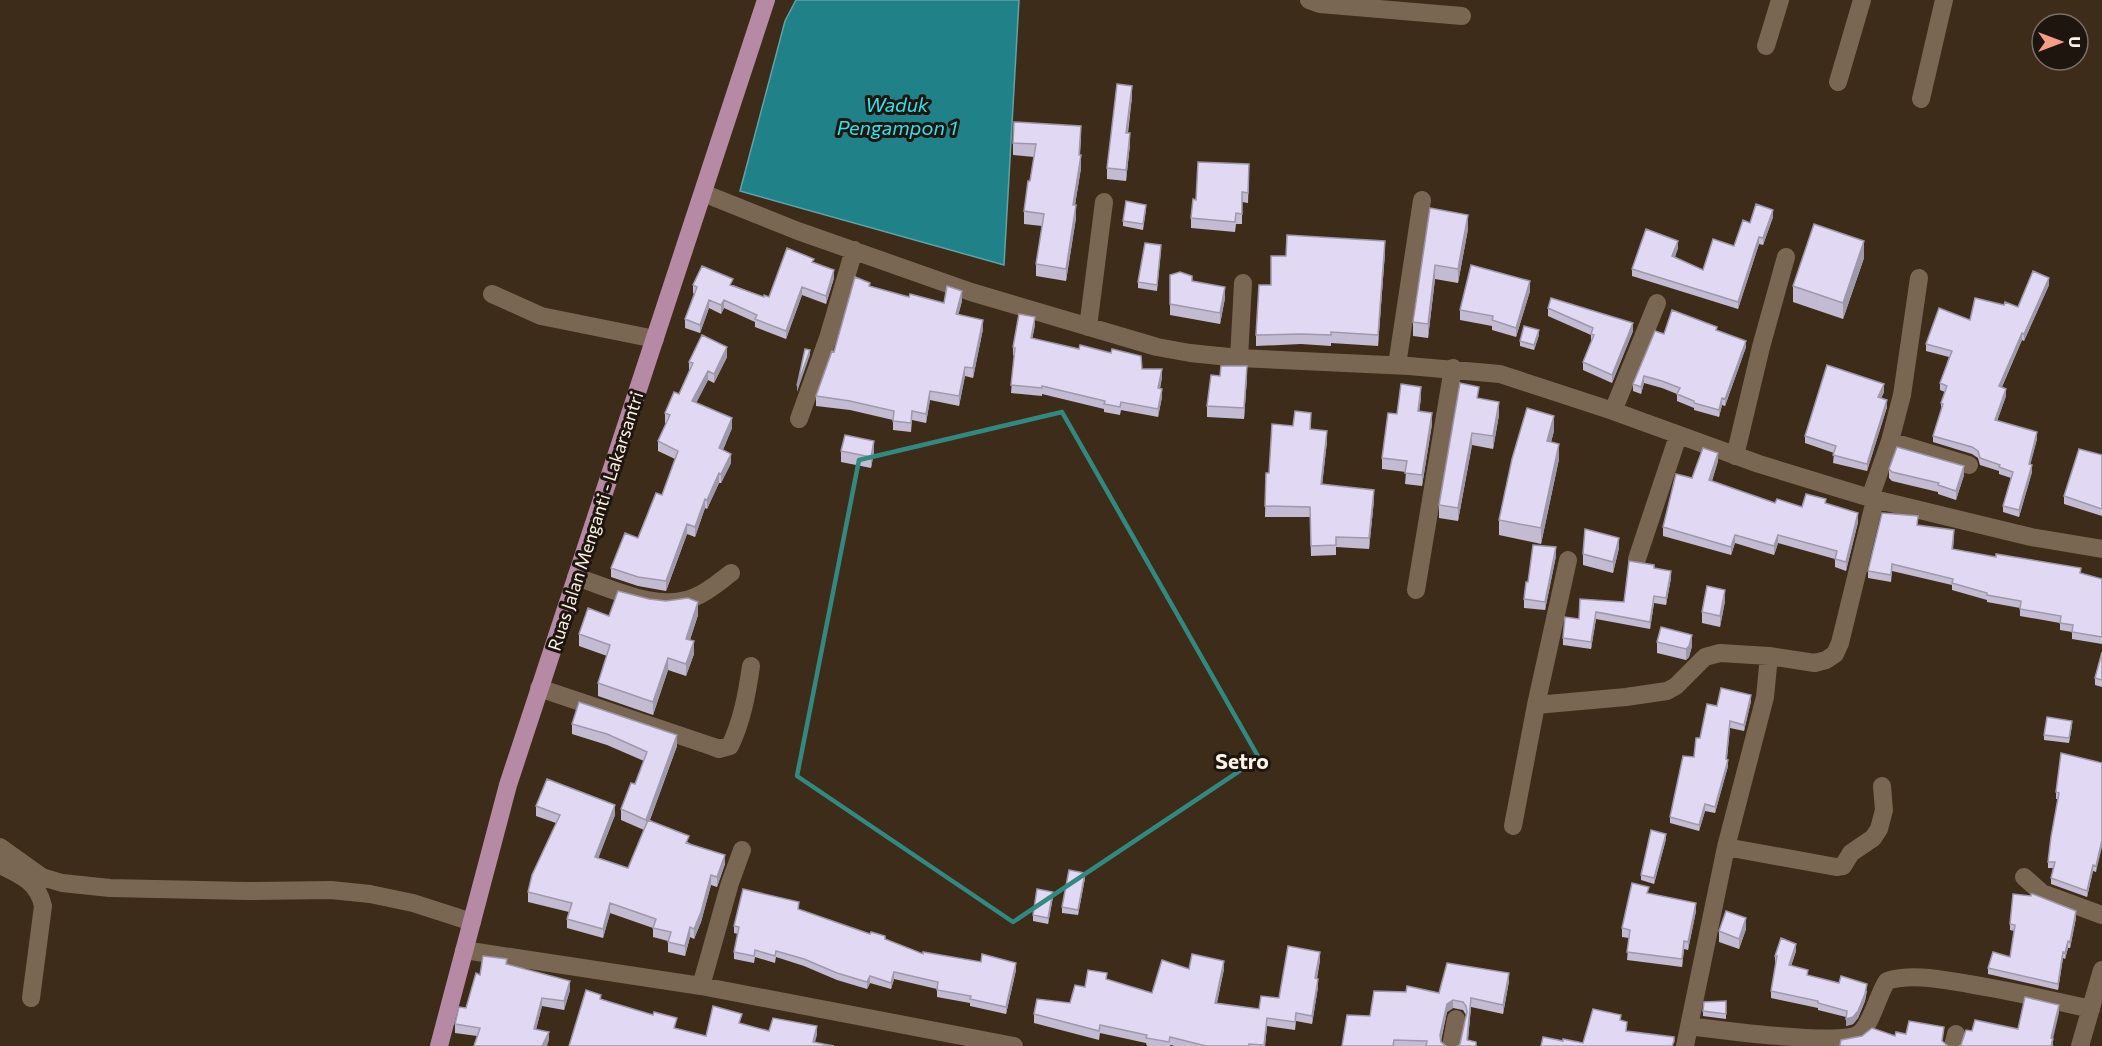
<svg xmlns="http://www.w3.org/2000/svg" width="2102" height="1046" font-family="Commissioner,sans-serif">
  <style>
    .water { fill: #208189; stroke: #62a3a5; stroke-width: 1.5 }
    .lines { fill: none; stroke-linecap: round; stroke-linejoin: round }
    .minor { stroke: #796653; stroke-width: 18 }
    .major { stroke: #b689a5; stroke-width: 18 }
    .wall { fill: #c2bbd2 }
    .shaded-wall { fill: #9e98ab }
    .building { fill: #e1d9f4; stroke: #9e98ab; stroke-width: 1.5 }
    .marked { fill: none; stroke: #338980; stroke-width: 4.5; stroke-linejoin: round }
    .labels { text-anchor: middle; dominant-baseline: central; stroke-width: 6; stroke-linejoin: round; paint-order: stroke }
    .street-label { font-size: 18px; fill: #fdf2e7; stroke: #1e160e }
    .water-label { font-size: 20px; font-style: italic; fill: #2be4f3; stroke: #1e160e }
    .quarter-label { font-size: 21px; font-weight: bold; fill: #fdf2e7; stroke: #1e160e }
  </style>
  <rect width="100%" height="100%" fill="#3d2c1a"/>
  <path class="water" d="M796 0H1019L1004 265 740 191 785 21Z"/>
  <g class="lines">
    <path class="minor" d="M1309 0 1320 4 1462 16
      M1766 46 1780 0
      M1838 82 1862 0
      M1921 99 1944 0
      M703 193 798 231 971 292 1157 347 1190 353 1239 358 1409 366 1500 374 1613 411 1759 464 1870 498 2031 537 2102 549
      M492 294 541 316 655 339
      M1088 327 1104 202
      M1239 358 1243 283
      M1397 365 1422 200
      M1613 411 1657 303
      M799 419 828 338 854 250
      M1890 441 1969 465
      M1735 456 1761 347 1786 257
      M1870 498 1890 441 1902 395 1919 278
      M1637 559 1678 436
      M576 577C611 588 658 613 695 597 708 592 720 581 731 573
      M1416 590 1453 368
      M539 688 711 746 719 749 730 746C742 721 747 694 751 666
      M1536 705 1626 697 1667 691 1676 686 1705 657 1720 653 1769 656 1815 663 1826 660 1835 654 1840 643 1875 500
      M1513 826 1536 705 1568 560
      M0 847 42 877 62 883 110 888 247 891 331 890 370 894 413 903 472 922
      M1726 847 1836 867 1843 866 1851 853 1873 838 1879 829 1884 810 1882 786
      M0 865C21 875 38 882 43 906L31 998
      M2024 877 2042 893 2102 915
      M464 950 701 986 1014 1046
      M701 986 730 883 742 850
      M1689 1026C1719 1030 1839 1046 1859 1034 1872 1024 1877 996 1887 981 1913 973 1943 980 1969 984 2011 991 2051 1000 2091 1009
      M1451 1046 1456 1019
      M1685 1046 1726 847 1765 697 1769 656
      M1953 1046 1956 1034
      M2080 1046 2102 970"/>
    <path class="major" d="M439 1046 508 785 766 0"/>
  </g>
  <path class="wall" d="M1132 97 1128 133 1130 144 1126 181 1107 179V168Z
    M1081 138 1080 155 1081 168 1075 205 1076 218 1066 281 1036 276V264L1042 226 1024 224V211L1034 157 1013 155V143Z
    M1249 174 1248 203 1242 202V224H1236L1235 232 1191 228V218L1196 200Z
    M1430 208 1468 229 1458 283 1435 279 1428 338 1413 336V322Z
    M1146 210 1143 230 1123 226V221Z
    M1773 217 1763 245 1759 244 1738 309 1632 276V269L1678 248 1675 257 1703 270 1734 246 1750 223Z
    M1161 250 1157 291 1138 288V282Z
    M1385 252 1378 346 1331 343V346L1301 344 1256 346V335L1271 285 1286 256Z
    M1864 258 1843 319 1793 302V286Z
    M814 262 834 278 826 304 802 295 786 339 755 327V322L724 308 721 314 709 308 700 333 685 328V319L694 294 693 293V285H733L764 297H769Z
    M1170 275 1192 281 1225 298 1220 324 1170 315Z
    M2049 285 2024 341 2022 340 2002 387 2006 396 1997 421 2037 439 2030 464 2032 472 2019 517 2003 512V506L2011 478 1999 474V471L1980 465 1978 458 1972 454 1933 442V436L1941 410V403L1945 392 1940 390V383L1949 357 1926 351V344L1970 320 2004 305 2018 307Z
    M870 286 909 297 944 303 962 301 958 315 983 329 973 378 965 376 959 406 930 400 926 423 912 420 911 432 893 430V420L850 410 816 406V396L834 352Z
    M1530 291 1516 337 1492 330V326L1460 320V310Z
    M1548 308 1633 331 1612 383 1583 370V362L1591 341V335L1548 316Z
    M1035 325 1032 338 1142 369 1162 377 1160 389 1162 397 1158 417 1121 410 1120 415 1104 412V409L1042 394V396L1011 393 1014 356 1013 355V347Z
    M1717 331 1746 347 1725 406 1722 405 1719 417 1694 410V408L1677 401V394L1662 388 1644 383 1641 394 1633 391V384L1664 334Z
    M1539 335 1534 350 1520 346V341Z
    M727 357 714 383 708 380 696 403 732 428 723 450 731 463 721 483H719L707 509 705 508 695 537 687 534 666 591 638 586 611 577V568L638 538 662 495 675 459 658 451V441L666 423H665V413L679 394 689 371V362Z
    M1220 376 1247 377 1244 419 1207 417V406Z
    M1884 392 1881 398 1887 407 1867 471 1833 463 1834 453 1805 443V436Z
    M1421 398 1419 411 1432 424 1422 486 1405 484 1406 472 1382 469V458L1397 414Z
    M1479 399 1499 415 1493 449 1472 445 1458 521 1439 518V505Z
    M1311 423V429L1327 441 1322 485 1374 500 1369 549 1336 547V555L1311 556 1310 517H1265L1266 473H1269L1293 426Z
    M1554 431 1551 442 1559 459 1541 544 1499 535V520Z
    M841 451 874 452 871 468 841 462Z
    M2102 455V516L2064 504V496Z
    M1718 461 1712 481 1775 503 1802 507 1826 503 1858 522 1846 571 1835 567V559L1778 543 1774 555 1735 543 1731 555 1663 536V527L1692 478Z
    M1889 469 1964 475 1956 500 1938 494V492L1892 481 1889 478Z
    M1918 525 1954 537 1953 549 2081 573 2102 579V644L2072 639V632L2060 630V623L2020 616V608L1987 602V600L1952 590V585L1892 571 1891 582 1868 578V571Z
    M1619 548 1613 573 1583 565V554Z
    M1556 556 1545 610 1524 608V599L1528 582Z
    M1654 568 1671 578 1666 605 1654 603 1650 629 1596 619 1591 649 1563 645V638L1579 619 1580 599 1624 602Z
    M1725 601 1720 627 1702 623V612Z
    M698 615 690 640 694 654 686 676 668 670 653 715 598 696V683L607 656 579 646V634L609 616Z
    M1657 642 1692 646 1689 657 1686 660 1657 653Z
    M2102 652V687L2095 685V678Z
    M1751 701 1744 731 1730 728 1727 759 1728 766 1715 813 1705 811 1699 831 1670 823V817L1694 757 1700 738 1717 706Z
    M572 724 677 746 650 820 725 864 717 887 711 885 701 922 694 939 690 937 685 956 668 952V941L653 937V928L610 913 603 938 567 928V919L569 912 528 902V892L556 823 536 816V806L615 815 598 858 628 868 644 830 621 820V809L635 784 644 761 607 745 572 734Z
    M2072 726 2069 743 2044 740V735Z
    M2102 763 2096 872 2093 871 2087 897 2051 884V878L2054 868H2048V862L2058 799H2056V792Z
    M1666 839 1654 884 1641 880V875Z
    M1085 878 1078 915 1062 913V907Z
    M1649 893 1696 911 1688 950 1684 949 1682 967 1627 960 1629 938 1622 937V928Z
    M1053 897 1048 924 1033 921V915Z
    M799 910 885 939 923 954 1016 970 1006 1014 970 1006V1003L937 997V989L894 979 891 989 870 983 867 989 837 980 804 966 776 957 775 963 755 957 754 963 734 959V952L738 934 734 933V926Z
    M2076 918 2070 948H2068L2065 959 2063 958 2058 990 1988 974V968L2010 957 2014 931 2010 930V924Z
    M1746 929 1739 949 1719 942V931Z
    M1796 951 1791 966 1808 975 1867 991 1865 1001 1858 1018 1853 1024 1846 1026V1017L1818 1010V1008L1771 998V991L1776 963 1775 962V956Z
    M1320 960 1317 979 1318 987 1312 1024 1296 1021 1295 1030 1267 1026 1265 1046H1175L1170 1045V1046H1147L1146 1043 1100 1033 1099 1040 1034 1023V1014L1070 1003 1085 987 1107 980 1152 993 1189 969H1224L1217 1003 1259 1009 1279 998Z
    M507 964 570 990 564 1010 542 1006 536 1029 549 1040 477 1036 455 1033V1024L466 1008 480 975Z
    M1509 981 1503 1014 1471 1007 1468 1041 1476 1046 1460 1044 1466 1015 1463 1010 1453 1008 1447 1012 1441 1041 1446 1046H1342L1370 1016 1406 992 1439 993Z
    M1726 1001V1019L1703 1016V1011Z"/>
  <path class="shaded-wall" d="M1132 86V97L1126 144V133Z
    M1081 126 1079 167 1081 155V168L1073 217V205L1079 155Z
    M1130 133V144L1126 181V170Z
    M1076 205V218L1066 281V269Z
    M1773 210V217L1763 245V238Z
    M1468 215V229L1458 283V269Z
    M1759 237V244L1738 309V302Z
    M1385 241V252L1378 346V335Z
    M1678 241V248L1672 263V256Z
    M1864 241V258L1843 319V303Z
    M1435 265V279L1428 338V324Z
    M834 270V278L826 304V296Z
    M2049 278V285L2024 341V334Z
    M1530 281V291L1516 337V328Z
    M802 287V295L786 339V331Z
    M1225 287V298L1220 324V313Z
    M962 291V301L956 324V314Z
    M709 300V308L700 333V325Z
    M724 300V308L721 314V305Z
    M1035 317V325L1031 346V338Z
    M983 320V329L973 378V368Z
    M1633 323V331L1612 383V375Z
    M1539 330V335L1534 350V345Z
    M2022 333V340L1999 393V386Z
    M1746 341V347L1725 406V399Z
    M727 347V357L714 383V374Z
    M810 350V355L797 392V386Z
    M1247 366V377L1244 419V408Z
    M965 367V376L959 406V396Z
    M1162 369V377L1158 396V388Z
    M708 371V380L692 411V401Z
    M1644 376V383L1641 394V387Z
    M1884 384V392L1878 405V397Z
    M1421 387V398L1418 421V411Z
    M1162 389V397L1158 417V409Z
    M2006 389V396L1995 427V420Z
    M930 391V400L926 423V414Z
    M1722 398V405L1719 417V410Z
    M1887 400V407L1867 471V464Z
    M1499 402V415L1493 449V436Z
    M1432 413V424L1422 486V475Z
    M1554 416V431L1547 457V441Z
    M732 418V428L719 458V448Z
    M1327 431V441L1321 495V484Z
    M2037 432V439L2029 470V464Z
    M1472 433V445L1458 521V508Z
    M874 441V452L871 468V457Z
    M1559 444V459L1541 544V528Z
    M1718 453V461L1709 489V480Z
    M731 454V463L721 483V474Z
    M2032 465V472L2019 517V510Z
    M1964 466V475L1956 500V491Z
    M719 473V483L707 509V500Z
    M1374 490V500L1369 549V538Z
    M705 499V508L695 537V527Z
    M1858 513V522L1846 571V562Z
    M687 524V534L666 591V581Z
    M1735 535V543L1731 555V547Z
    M1778 535V543L1774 555V546Z
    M1619 538V548L1613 573V562Z
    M1556 547V556L1545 610V602Z
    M1671 571V578L1666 605V598Z
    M1725 590V601L1720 627V616Z
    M1654 596V603L1650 629V622Z
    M698 602V615L686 651V639Z
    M1596 612V619L1591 649V642Z
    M1692 635V646L1689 657 1686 660V649Z
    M694 641V654L686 676V664Z
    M668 658V670L653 715V702Z
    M1751 695V701L1744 731V725Z
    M677 735V746L646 830V820Z
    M1728 760V766L1715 813V807Z
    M1705 804V811L1699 831V825Z
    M615 805V815L595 867V857Z
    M1666 834V839L1654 884V878Z
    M2102 840V847L2096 872V866Z
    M725 855V864L717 887V877Z
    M2093 865V871L2087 897V891Z
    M1085 873V878L1078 915V910Z
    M711 875V885L701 922 694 939V929Z
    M1053 892V897L1048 924V918Z
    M610 903V913L603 938V929Z
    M1696 903V911L1688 950V942Z
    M2076 911V918L2070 948V942Z
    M1746 918V929L1739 949V939Z
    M690 927V937L685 956V946Z
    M1684 941V949L1682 967V959Z
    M2068 941V948L2065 959V953Z
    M1796 944V951L1789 972V965Z
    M1320 952V960L1315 987V978Z
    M2063 952V958L2058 990V984Z
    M1224 961V969L1215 1011V1003Z
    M1016 963V970L1006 1014V1007Z
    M894 972V979L891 989V983Z
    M1509 973V981L1503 1014V1005Z
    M870 976V983L867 989V982Z
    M1318 979V987L1312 1024V1016Z
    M570 981V990L564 1010V1001Z
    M1867 984 1865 1001 1858 1018 1853 1024 1846 1026V1019Z
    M542 998V1006L534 1038V1029Z
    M1471 998V1007L1467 1046V1040Z
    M1453 1000V1008L1447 1012 1440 1044V1035L1447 1004Z
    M2059 1005V1013L2052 1043 2053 1039V1046H2051V1038Z
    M1267 1018V1026L1265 1046H1264Z
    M817 1026V1035L814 1046 813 1042Z
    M549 1032V1040L547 1046H542Z"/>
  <path class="building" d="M1117 84 1132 86 1126 133H1130L1126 170 1107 168Z
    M1014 122 1081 126 1079 155H1081L1073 205H1076L1066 269 1036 264 1044 214 1024 211 1028 181H1030L1036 144 1013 143Z
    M1198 162 1249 164 1248 193 1242 192V214L1236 213 1235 222 1191 218 1193 199 1196 200Z
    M1126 201 1146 205 1143 224 1123 221Z
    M1756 204 1773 210 1763 238 1759 237 1738 302 1632 269 1646 229 1678 241 1672 256 1703 270 1713 239 1734 246 1743 220 1750 223Z
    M1430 208 1468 215 1458 269 1435 265 1428 324 1413 322Z
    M1814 224 1864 241 1843 303 1793 286Z
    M1287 235 1385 241 1378 335 1331 332V335L1301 334 1256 335 1259 285H1271V256H1286Z
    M1145 243 1161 245 1157 285 1138 282Z
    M787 248 814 259 812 262 834 270 826 296 802 287 786 331 755 319 757 315 724 300 721 305 709 300 700 325 685 319 697 287 693 285 702 266 733 279 730 285 764 297V295L769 297Z
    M1471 265 1530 281 1516 328 1492 320 1493 316 1460 310Z
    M2033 271 2049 278 2024 334 2022 333 1999 386 2006 389 1995 420 2037 432 2029 464 2032 465 2019 510 2003 506 2013 472 1999 467 2000 465 1980 458 1978 451 1972 447 1933 436 1943 404 1941 403 1947 386 1940 383 1952 351 1926 344 1939 308 1970 320 1975 298 2004 305 2005 302 2018 307Z
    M1180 272 1192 276V281L1225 287 1220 313 1170 304V275Z
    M855 277 870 283 869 286 909 297 910 294 944 303 947 286 962 291 956 314 983 320 973 368 965 367 959 396 930 391 926 414 912 411 911 423 893 421 894 411 850 401 816 396 832 351 834 352Z
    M1551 298 1633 323 1612 375 1583 362 1594 335 1591 334 1593 328 1548 308Z
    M1672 310 1717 327 1716 330 1746 341 1725 399 1722 398 1719 410 1694 403V401L1677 394 1680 388 1662 381 1644 376 1641 387 1633 384 1655 331 1664 334Z
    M1019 314 1035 317 1031 338 1079 349 1080 345 1111 353 1112 349 1141 356 1142 369H1162L1158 388 1162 389 1158 409 1121 402 1120 407 1104 404 1105 401 1042 386V388L1011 385 1015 348 1013 347Z
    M1524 326 1539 330 1534 345 1520 341Z
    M702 335 727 347 714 374 708 371 692 401 732 418 719 448 731 454 721 474 719 473 707 500 705 499 695 527 687 524 666 581 638 577 611 568 625 533 638 538 656 493 662 495 678 451 658 441 670 415 665 413 674 392 679 394 693 363 689 362Z
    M805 349 810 350 797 386Z
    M1827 365 1884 384 1878 397 1887 400 1867 464 1833 455 1836 446 1805 436Z
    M1221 366H1247L1244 408 1207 406 1211 375 1220 376Z
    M1460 383 1479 387 1477 398 1499 402 1493 436 1472 433 1458 508 1439 505Z
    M1401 384 1421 387 1418 411 1432 413 1422 475 1405 473 1407 461 1382 458 1388 413 1397 414Z
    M1527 408 1554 416 1547 441 1559 444 1541 528 1499 520 1512 459Z
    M1295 411 1311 413 1310 429 1327 431 1321 484 1374 490 1369 538 1336 537V545L1311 546 1310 507 1265 506 1266 473H1269L1272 424 1293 426Z
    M845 435 874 441 871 457 841 451Z
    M1897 447 1964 466 1956 491 1938 485 1939 483 1892 472 1889 469Z
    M1703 448 1718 453 1709 480 1775 503 1777 499 1802 507 1806 494 1826 499 1825 503 1858 513 1846 562 1835 559 1837 551 1778 535 1774 546 1735 535 1731 547 1663 527 1676 474 1692 478Z
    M2079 449 2102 455V509L2064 496Z
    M1882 513 1918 516 1917 525 1954 530 1952 549 1996 557V554L2081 568 2080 573 2102 579V637L2072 632 2073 625 2060 623 2061 616 2020 609 2021 601 1987 595V593L1952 583 1953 579 1892 564 1891 575 1868 571Z
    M1585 529 1619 538 1613 562 1583 554Z
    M1533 545 1556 547 1545 602 1524 599 1526 582H1528Z
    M1629 561 1654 565V568L1671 571 1666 598 1654 596 1650 622 1596 612 1591 642 1563 638 1565 617 1579 619 1580 599 1624 602Z
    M1707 586 1725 590 1720 616 1702 612Z
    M618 591 649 599 666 601 688 598 698 602 686 639 694 641 686 664 668 658 653 702 598 683 610 645 579 634 588 608 609 616Z
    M1661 627 1692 635 1689 646 1686 649 1657 642Z
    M2102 652V680L2095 678Z
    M1721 688 1751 695 1744 725 1730 721 1726 759 1728 760 1715 807 1705 804 1699 825 1670 817 1683 756 1694 757 1696 738H1700L1707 704 1717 706Z
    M579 702 677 735 646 820 621 809 631 783 635 784 647 752 607 734 572 724Z
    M2047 717 2072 721 2069 738 2044 735Z
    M2061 753 2102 763V840L2096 866 2093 865 2087 891 2051 878 2055 862H2048L2051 837 2059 793 2056 792Z
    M547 779 615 805 595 857 628 868 648 820 689 836 686 843 725 855 717 877 711 875 701 912 694 929 690 927 685 946 668 942 671 932 653 928 656 919 610 903 603 929 567 919 572 903 528 892 532 875 560 815 536 806Z
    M1651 830 1666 834 1654 878 1641 875Z
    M1069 870 1085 873 1078 910 1062 907Z
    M1632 883 1649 887 1647 893 1696 903 1688 942 1684 941 1682 959 1627 952 1630 930 1622 928Z
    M743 889 799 902 798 909 870 934 871 932 885 936V939L923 954V952L981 962 982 954 1016 963 1006 1007 970 999 971 996 937 990 938 982 894 972 891 983 870 976 867 982 837 973 804 959 776 951 775 956 755 950 754 956 734 952 739 927 734 926Z
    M1037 889 1053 892 1048 918 1033 915Z
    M2013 894 2031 896V894H2033L2076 911 2070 942 2068 941 2065 953 2063 952 2058 984 1988 968 1993 952 2010 957 2015 925 2010 924Z
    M1726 911 1746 918 1739 939 1719 931Z
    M1781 938 1796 944 1789 965 1808 970 1807 975 1839 983 1841 976 1867 984 1865 994 1858 1011 1853 1017 1846 1019 1847 1011 1818 1003V1001L1771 991 1777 956H1775Z
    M1288 946 1320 952 1315 978 1318 979 1312 1016 1296 1013 1295 1022 1267 1018 1264 1045 1249 1044V1046H1206L1170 1037 1169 1042 1146 1038 1147 1035 1100 1025 1099 1031 1034 1014 1037 999 1070 1003 1075 985 1085 987 1088 970 1107 973 1106 979 1152 993 1162 960 1189 969 1192 954 1224 961 1215 1003 1259 1009 1261 996 1279 998Z
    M483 956 507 959 506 964 570 981 564 1001 542 998 534 1029 549 1032 542 1046H474L480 1028 455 1024 459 1007 466 1008 476 973 480 975Z
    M1447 963 1509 973 1503 1005 1471 998 1467 1040 1476 1042V1046H1458L1460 1044 1467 1012 1466 1006 1463 1002 1453 1000 1447 1004 1440 1035 1441 1042 1446 1046H1426L1427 1041 1394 1040 1393 1046H1342L1347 1015 1370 1016 1374 991 1406 992 1407 986 1439 993Z
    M586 990 601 995 600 999 653 1015 654 1012 677 1018 674 1028 706 1036 713 1006 742 1014 739 1023 769 1031 773 1018 817 1026 813 1042 834 1046H569Z
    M2025 997 2059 1005 2051 1038 2053 1039 2051 1046H1959L1961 1045 1966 1030 1972 1031 1975 1020 2018 1029Z
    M1726 1001V1014L1703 1011 1704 1002Z
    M1593 1009 1621 1015 1620 1020 1627 1022 1626 1031 1674 1037V1041L1672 1046H1541L1543 1037 1563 1041V1039L1583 1043Z
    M1909 1021 1944 1027 1942 1041 1948 1046H1840L1841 1040 1862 1036 1872 1028 1895 1036 1896 1032 1906 1034Z"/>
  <path class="marked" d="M1062 412 1259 758 1013 922 797 776 859 460Z"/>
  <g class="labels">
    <g class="street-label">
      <text transform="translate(595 521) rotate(-72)">Ruas Jalan Menganti - Lakarsantri</text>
    </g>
    <g class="water-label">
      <text x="897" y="104">Waduk<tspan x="897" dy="23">Pengampon 1</tspan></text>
    </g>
    <g class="quarter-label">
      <text x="1242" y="760">Setro</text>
    </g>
  </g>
  <g transform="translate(2060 42) rotate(90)"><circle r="28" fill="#1e160e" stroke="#776e65" stroke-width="1.5"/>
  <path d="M0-4.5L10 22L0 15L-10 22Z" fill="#f49e89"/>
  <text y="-9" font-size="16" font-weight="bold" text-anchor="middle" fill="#fdf2e7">U</text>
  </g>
</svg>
